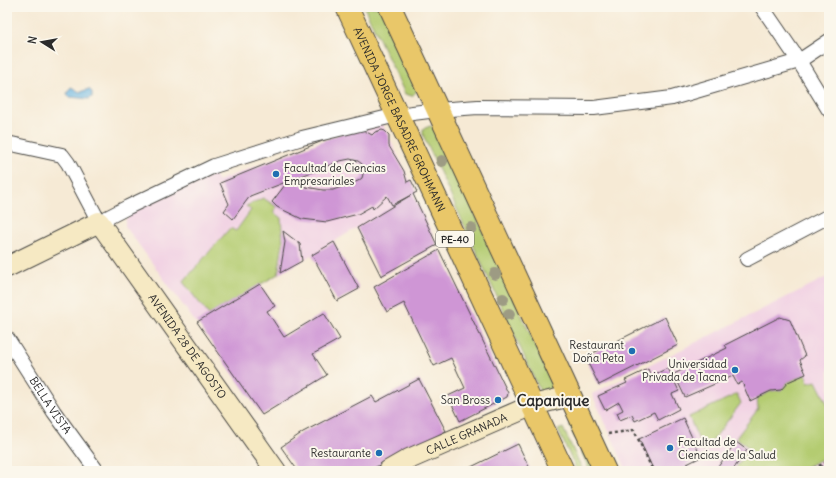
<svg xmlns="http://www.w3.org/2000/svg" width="836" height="478" font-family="Delius,sans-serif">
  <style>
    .built { fill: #f1d0e3 }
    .green { fill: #b4cc71; stroke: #707c4e }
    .water { fill: #68b4e1; stroke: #4a7086 }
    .building { fill: #cf96d5 }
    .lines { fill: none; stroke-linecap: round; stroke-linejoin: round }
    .street-casing { stroke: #494844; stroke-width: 16 }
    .secondary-casing { stroke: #494844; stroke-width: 22 }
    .highway-casing { stroke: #494844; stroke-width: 24 }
    .path { stroke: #494844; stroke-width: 2.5; stroke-dasharray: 3 3; stroke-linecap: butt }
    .street { stroke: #fff; stroke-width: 14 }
    .secondary { stroke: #f6e9c3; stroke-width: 20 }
    .highway { stroke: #e9c769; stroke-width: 22 }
    .tree { fill: #9d9b83 }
    .poi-dot { fill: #1f6fb2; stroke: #fbf7ec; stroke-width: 1.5 }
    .labels { text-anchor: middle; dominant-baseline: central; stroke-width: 4; stroke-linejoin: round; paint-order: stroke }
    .shield { fill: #fbf7ec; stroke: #696865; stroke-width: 1 }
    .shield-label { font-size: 10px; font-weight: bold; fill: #2b2b2b }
    .street-label { font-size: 11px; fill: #2b2b2b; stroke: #fbf7ec }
    .poi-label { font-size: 11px; fill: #2b2b2b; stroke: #fbf7ec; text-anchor: end }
    .district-label { font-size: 15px; font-weight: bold; fill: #2b2b2b; stroke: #fbf7ec }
  </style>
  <rect width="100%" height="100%" fill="#fbf7ec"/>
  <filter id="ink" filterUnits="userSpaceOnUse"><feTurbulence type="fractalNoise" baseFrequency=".025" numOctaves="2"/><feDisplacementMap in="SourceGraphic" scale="8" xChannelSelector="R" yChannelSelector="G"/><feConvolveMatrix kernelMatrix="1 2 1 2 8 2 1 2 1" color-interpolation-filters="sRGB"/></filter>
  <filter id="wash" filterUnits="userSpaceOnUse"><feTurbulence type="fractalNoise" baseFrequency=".012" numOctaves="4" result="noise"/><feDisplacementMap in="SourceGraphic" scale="16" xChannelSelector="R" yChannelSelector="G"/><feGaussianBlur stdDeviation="0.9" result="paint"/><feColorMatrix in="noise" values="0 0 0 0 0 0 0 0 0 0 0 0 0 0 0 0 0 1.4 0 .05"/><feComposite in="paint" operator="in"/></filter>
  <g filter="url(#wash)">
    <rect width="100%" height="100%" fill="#f6ead5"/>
    <path class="built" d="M381 121 416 193 196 323 125 226V221L129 212 214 174 217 181 341 134Z
      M829 276V471H627L592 394Z"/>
    <path class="green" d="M364 7H382L417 91 412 96 405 94Z
      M430 126 436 128 554 386 550 392 545 394 540 391 423 135V129Z
      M263 198 277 207 273 212 281 218 283 243 278 274 209 315 183 282 230 228 236 231 251 210 246 206Z
      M806 374 808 383 816 381 829 407V456L797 471H734L749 448 736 438 758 409 757 398 771 391 781 390 788 382Z
      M737 394 741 403 704 452 689 417Z
      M574 422 596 471H590L569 425Z
      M563 428 583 471H577L558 430Z"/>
    <path class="water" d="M71 87 80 92 89 89 92 92V97L89 99 69 97 67 93Z"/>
    <g id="blocks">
      <path class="building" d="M363 130 372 135 375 132 382 130 385 131 389 135V146L404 171 407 182 411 180 417 192 413 194 437 245 381 276 357 228 411 195 392 205 387 196 373 209 372 206 358 214 327 222 302 219 277 207 272 202 288 181 298 180 300 184 306 187 323 190H333L358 181 362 178 364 170 362 164 358 161 350 159 340 161 250 196 233 219 224 211 229 204 220 183 342 133Z
        M283 231 300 244 302 261 280 273 285 242Z
        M334 242 359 289 337 301 312 255Z
        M439 250 508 393 507 397 460 421 448 396 465 388 451 358 434 366 404 303 387 312 374 287Z
        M260 284 275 306 267 311 284 337 324 313 340 339 313 354 327 375 262 415 197 322Z
        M665 317 678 345 599 385 585 357Z
        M780 317 790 320 805 356 800 360 806 374 788 382 781 390 771 391 750 401 742 382 737 384 733 376 685 397 674 374 727 348 725 345Z
        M668 368 679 391 672 394 679 409 658 420 654 412 635 421 632 415 620 420 617 413 623 410 619 402 605 410 598 396 627 383 625 380 648 369 651 376Z
        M419 379 446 431 368 471H298L281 447 303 432 372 396 376 402Z
        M683 418 701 457 687 464 691 471H654L639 439Z
        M736 442 747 450 732 471H715Z
        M518 444 531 471H463Z
        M829 464V471H814Z"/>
    </g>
  </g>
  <g filter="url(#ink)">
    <use href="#blocks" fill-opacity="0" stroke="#494844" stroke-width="1"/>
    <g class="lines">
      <g class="street-casing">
        <g id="street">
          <path d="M762 7 799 61 829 110"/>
          <path d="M7 143 62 155 68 163 99 222 128 207 214 166 302 138 397 115 437 110 478 107 594 108 672 98 799 61 829 41"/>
          <path d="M747 259 829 216"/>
          <path id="s1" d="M7 338 54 412 97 471"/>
        </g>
      </g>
      <g class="secondary-casing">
        <g id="secondary">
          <path id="s2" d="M7 267 99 222 276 471"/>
          <path id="s3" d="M388 471 409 459 533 405 570 396"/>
        </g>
      </g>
      <g class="highway-casing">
        <g id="highway">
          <path id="s4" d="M347 7 563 471"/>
          <path d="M390 7 605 471"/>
        </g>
      </g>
      <path class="path" d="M608 434 634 430 653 471
        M808 471 829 461"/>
      <use href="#street" class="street"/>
      <use href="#secondary" class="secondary"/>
      <use href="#highway" class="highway"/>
    </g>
    <g class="tree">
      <circle cx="442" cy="161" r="6"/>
      <circle cx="471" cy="228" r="6"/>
      <circle cx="495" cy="274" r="6"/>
      <circle cx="503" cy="299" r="6"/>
      <circle cx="509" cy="314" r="6"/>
    </g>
  </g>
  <g class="poi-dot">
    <circle cx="276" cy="174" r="4"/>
    <circle cx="632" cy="351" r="4"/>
    <circle cx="735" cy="370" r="4"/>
    <circle cx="498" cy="400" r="4"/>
    <circle cx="670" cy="448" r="4"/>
    <circle cx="379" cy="453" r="4"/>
  </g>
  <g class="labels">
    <rect class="shield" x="436" y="231" width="38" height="16" rx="3"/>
    <g class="shield-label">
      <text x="455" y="239">PE-40</text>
    </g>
    <g class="street-label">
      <text stroke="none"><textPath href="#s4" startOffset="124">AVENIDA JORGE BASADRE GROHMANN</textPath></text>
      <text stroke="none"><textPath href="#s2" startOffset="255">AVENIDA 28 DE AGOSTO</textPath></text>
      <text stroke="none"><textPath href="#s1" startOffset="80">BELLA VISTA</textPath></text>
      <text stroke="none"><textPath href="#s3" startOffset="87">CALLE GRANADA</textPath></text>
    </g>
    <g class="poi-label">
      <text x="284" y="168" text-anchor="start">Facultad de Ciencias<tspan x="284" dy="13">Empresariales</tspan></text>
      <text x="624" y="345">Restaurant<tspan x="624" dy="13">Doña Peta</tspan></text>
      <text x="727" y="364">Universidad<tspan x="727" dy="13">Privada de Tacna</tspan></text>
      <text x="490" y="400">San Bross</text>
      <text x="678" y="442" text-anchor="start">Facultad de<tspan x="678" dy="13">Ciencias de la Salud</tspan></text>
      <text x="371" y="453">Restaurante</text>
    </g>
    <g class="district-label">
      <text x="553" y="400">Capanique</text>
    </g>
  </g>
  <rect width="836" height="478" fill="none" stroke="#fbf7ec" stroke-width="24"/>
  <g transform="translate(42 42) rotate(281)" stroke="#fbf7ec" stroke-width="3" paint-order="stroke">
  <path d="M0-3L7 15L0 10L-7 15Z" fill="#2b2b2b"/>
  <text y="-6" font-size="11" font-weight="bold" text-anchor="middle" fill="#2b2b2b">N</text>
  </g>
</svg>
